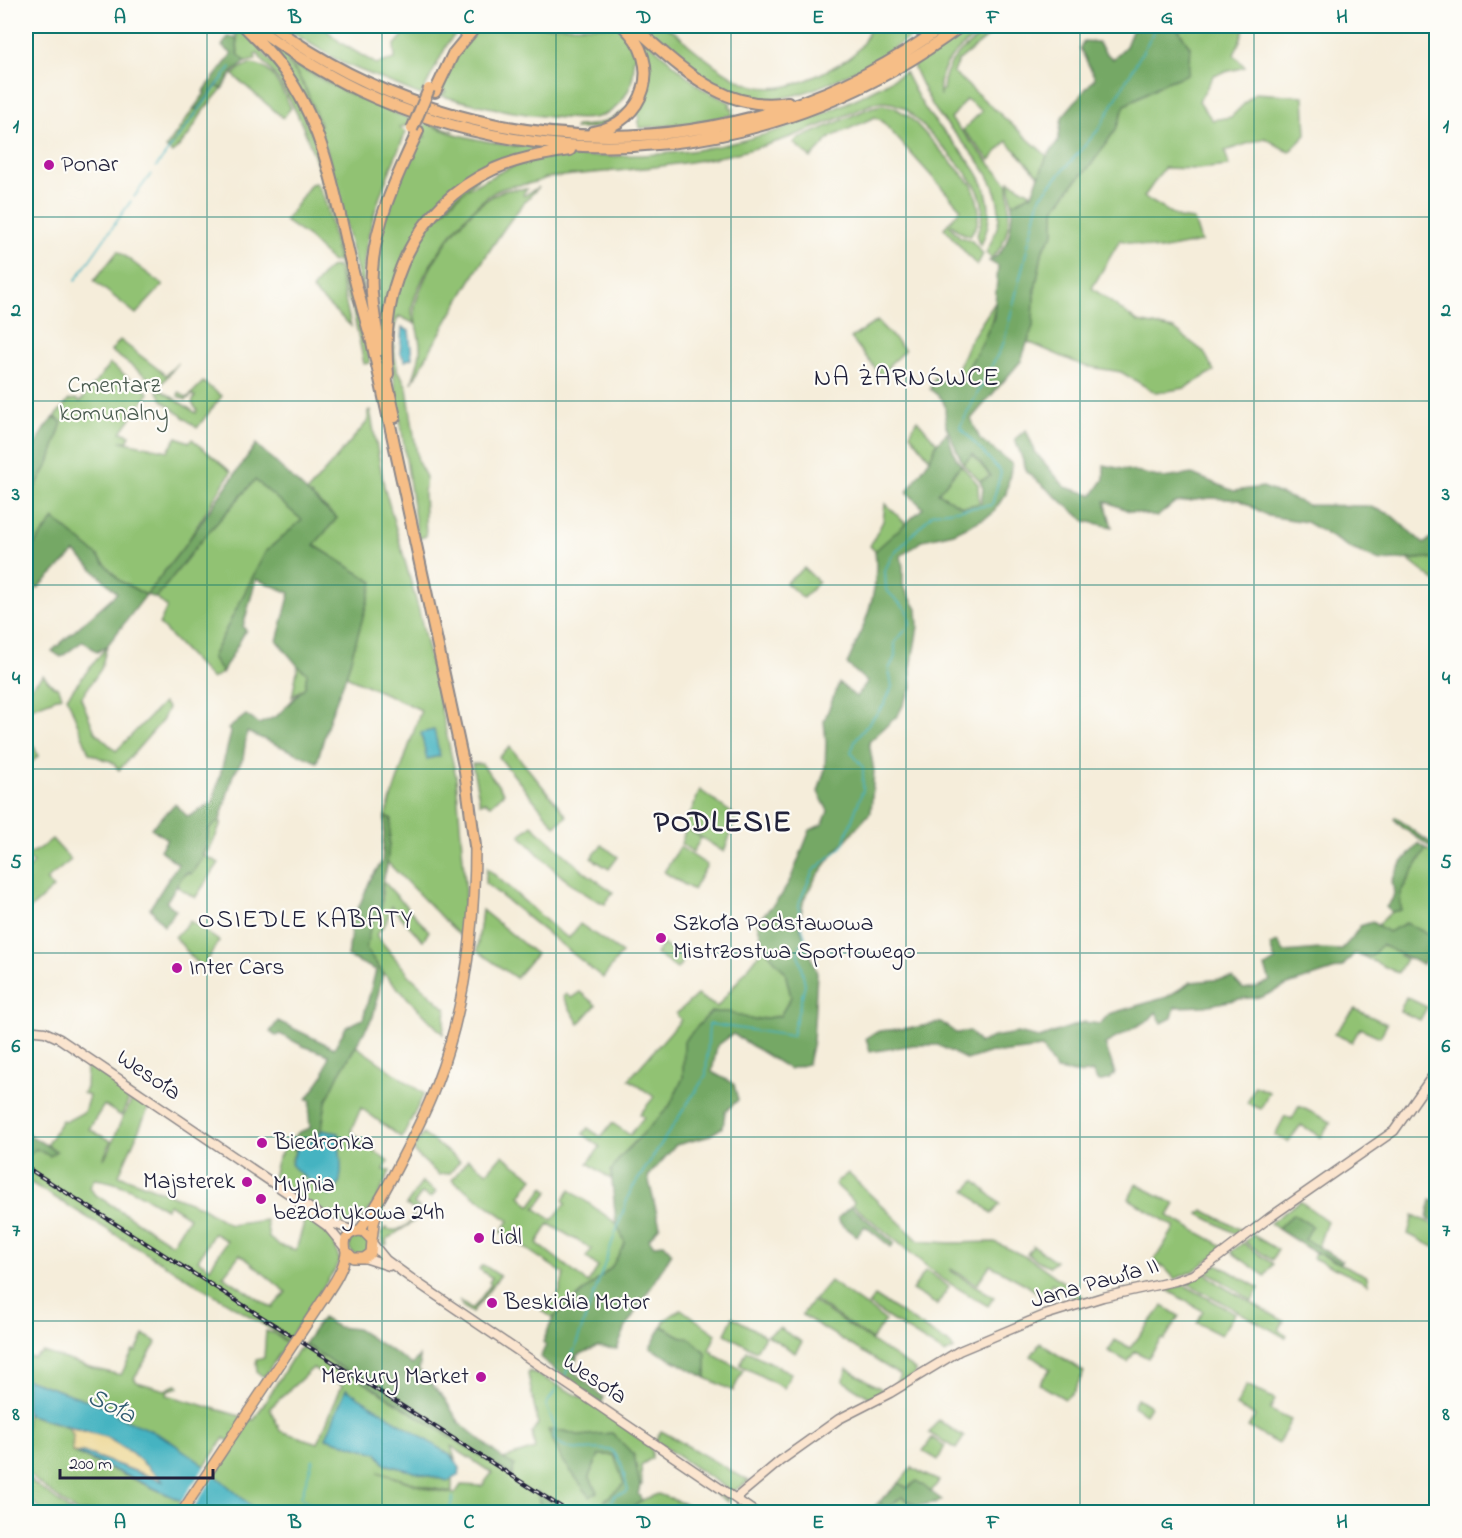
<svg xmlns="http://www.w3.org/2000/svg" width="1462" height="1538" font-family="'Indie Flower',sans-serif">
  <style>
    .green { fill: #91c273; stroke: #5a7257; stroke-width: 1.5; fill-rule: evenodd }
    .forest { fill: #74a865; stroke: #4b6550; stroke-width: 1.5 }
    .sand { fill: #eeda9e; stroke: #887e6c; stroke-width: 1.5 }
    .water { fill: #45b3c1; stroke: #346a7e; stroke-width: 1.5 }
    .pier { fill: #f5edda }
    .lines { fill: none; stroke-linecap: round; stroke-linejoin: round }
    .stream { stroke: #45b3c1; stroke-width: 1.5 }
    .secondary-casing { stroke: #8c888a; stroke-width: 11 }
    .primary-casing { stroke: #8c888a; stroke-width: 12 }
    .highway-casing { stroke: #8c888a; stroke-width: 14 }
    .secondary { stroke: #fbe5cf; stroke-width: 8 }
    .primary { stroke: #f6be87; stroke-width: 9 }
    .highway { stroke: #f6be87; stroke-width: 10 }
    .rail-casing { stroke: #22223b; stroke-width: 4 }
    .rail { stroke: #fdfcf7; stroke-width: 1.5; stroke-dasharray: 4.5; stroke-linecap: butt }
    .primary-bridge-casing { stroke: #8c888a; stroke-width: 12; stroke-linecap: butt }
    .highway-bridge-casing { stroke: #8c888a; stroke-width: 14; stroke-linecap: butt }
    .primary-bridge { stroke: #f6be87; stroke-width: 9 }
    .highway-bridge { stroke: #f6be87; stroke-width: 10 }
    .grid { fill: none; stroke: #0f766e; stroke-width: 1.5; stroke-opacity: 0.55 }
    .poi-dot { fill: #b5179e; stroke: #fdfcf7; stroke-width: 2 }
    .labels { text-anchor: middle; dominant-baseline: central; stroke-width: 4.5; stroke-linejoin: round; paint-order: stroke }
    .poi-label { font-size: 24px; fill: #22223b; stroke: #fdfcf7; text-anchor: start }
    .park-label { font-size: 24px; fill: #495a4f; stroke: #fdfcf7 }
    .street-label { font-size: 24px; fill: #22223b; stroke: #fdfcf7 }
    .neighbourhood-label { font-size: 26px; letter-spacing: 1.5px; fill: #22223b; stroke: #fdfcf7 }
    .water-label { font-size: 26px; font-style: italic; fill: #305c71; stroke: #fdfcf7 }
    .district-label { font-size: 30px; font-weight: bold; letter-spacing: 1.5px; fill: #22223b; stroke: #fdfcf7 }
    .neatline { fill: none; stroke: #0f766e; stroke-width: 2 }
    .grid-label { font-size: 20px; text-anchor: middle; font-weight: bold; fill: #0f766e }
  </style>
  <rect width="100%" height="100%" fill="#fdfcf7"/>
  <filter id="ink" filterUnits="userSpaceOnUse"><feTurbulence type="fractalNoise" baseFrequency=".0167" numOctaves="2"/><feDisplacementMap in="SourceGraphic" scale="12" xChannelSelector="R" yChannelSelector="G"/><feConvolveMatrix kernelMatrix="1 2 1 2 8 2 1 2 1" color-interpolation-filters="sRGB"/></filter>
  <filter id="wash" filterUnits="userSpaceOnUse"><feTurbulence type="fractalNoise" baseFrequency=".008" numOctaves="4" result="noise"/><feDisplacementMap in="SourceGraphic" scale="24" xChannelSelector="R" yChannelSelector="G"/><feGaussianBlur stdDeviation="1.35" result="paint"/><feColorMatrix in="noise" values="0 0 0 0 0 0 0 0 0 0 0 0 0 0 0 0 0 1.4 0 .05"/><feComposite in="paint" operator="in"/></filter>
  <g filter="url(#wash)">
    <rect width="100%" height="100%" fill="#f5edda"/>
    <path class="green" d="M229 26H240L289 82 320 153 364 333 370 363 364 364 352 306C339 286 338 241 332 216 320 170 306 124 280 83 274 72 264 64 258 54L255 55 256 60 246 62 238 54 237 35 230 31Z
      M282 26H322L341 43 376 64 395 59 394 46 411 26H462L448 43 421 95 340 62Z
      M481 26H619C665 69 638 131 575 129L576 126C623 127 659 88 631 42L637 57 633 59C637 85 620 114 593 118 584 120 574 118 565 118 523 116 479 106 438 95L446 92 440 88C451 64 462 44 481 26Z
      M630 26 701 88 731 103 729 106 734 109 732 110 733 115 688 124 640 128 638 120 640 118 635 113C654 67 656 68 630 26Z
      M640 26C647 26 656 24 663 26 672 27 682 39 689 45 740 86 764 104 828 70 851 58 863 51 870 26H926C889 53 821 95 774 99 759 100 742 97 728 93 721 90 715 84 709 80 684 64 662 45 640 26Z
      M970 26H990C965 44 936 60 940 96V91L943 90C944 57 971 43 995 26H1001L958 61 953 72 1047 156 1039 176 1007 141 990 160 963 130 982 111 966 99 951 119 1008 184C1009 209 1013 241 991 258L986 253C991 242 998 230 999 218 1001 172 961 145 937 112 927 98 920 82 913 66Z
      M1176 26H1244L1243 33 1234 55 1245 67 1214 75 1199 101 1212 120 1231 117 1255 93 1304 96 1306 135 1289 152 1265 138 1225 151 1229 166 1197 169 1164 168 1144 197 1179 218 1194 220 1201 242 1160 250 1120 240 1092 288 1138 322 1174 329 1204 352 1214 371 1185 388 1156 393 1121 372 1084 366 1028 342 1033 326 1034 295 1043 249 1054 233V210L1073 184 1091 165 1116 129 1125 105 1164 83 1188 74 1190 47Z
      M260 36 297 62 356 95 343 90 288 61 287 63C302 75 313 108 321 127L306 89 291 63 343 91 410 119 408 126H403L400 128 406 132C383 185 361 235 363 294L326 148Z
      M249 64C273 63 281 90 291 108L283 118 233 75 239 69Z
      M905 72C912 86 919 100 928 113 953 146 997 177 988 224 987 232 983 239 981 246 973 236 979 232 981 221 983 212 983 202 979 193 973 175 922 125 906 109 895 103 887 101 874 103 826 124 779 144 728 155 668 168 606 171 546 178 528 187 517 183 501 189 469 201 416 276 412 310 412 315 413 319 415 324L399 316C389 332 395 355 398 373H400L407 388 418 462 426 477 424 493 426 536 418 539 390 352C390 342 388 331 390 321 396 276 424 220 461 193 470 187 480 183 489 178 503 170 515 164 531 161 551 156 573 157 594 156 630 156 667 155 702 149 773 137 844 109 905 72Z
      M217 86 222 89 203 111 189 135 173 153 169 150Z
      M882 105 894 107 910 117 972 185 977 200 979 210 977 224 970 236 960 232 952 225 950 226 960 237 971 240 983 254 977 266 944 228 961 209 881 120 875 117 831 137 811 158 794 143 796 140 872 107Z
      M194 108 198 110 168 150 166 148Z
      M426 122 454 131 430 125C457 137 490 142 519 147L512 144 556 150 483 173 411 242 383 342 375 281 384 220 418 137H425L422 131Z
      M1009 181 1032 194 1012 204Z
      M315 183C327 192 334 244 338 261L332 262 308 237 285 221 311 184Z
      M539 187C513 212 493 245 474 275 453 311 432 346 412 383 415 371 421 358 420 347 420 334 412 318 415 306 425 268 463 209 500 192 508 188 518 189 527 189L523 194 524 196Z
      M118 251 163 285 136 314 94 281Z
      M335 266 338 268 351 326 312 290C319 281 324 269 335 266Z
      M996 301C992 330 976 355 961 379L957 371 969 342Z
      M877 321 905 350 890 364 882 377 851 338Z
      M120 340 166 375 178 363 160 386 111 351Z
      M110 364 149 393 121 432 130 435 128 441H120L168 451 177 437 189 442 192 439 231 472 186 544 146 595 120 581 97 555 54 519 26 555V503L49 463 62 422 54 417 69 400 76 399 80 402Z
      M203 382 222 396 197 428 163 401 155 386 196 413 197 410 192 403 195 396 192 395 186 400 178 396 179 392 187 398Z
      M370 410 384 486 419 611 456 776 465 883V900L460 936 387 862 391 818 385 817 421 710 346 676 373 582 314 545 337 518 307 492 368 421V411Z
      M917 420 937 443 930 459 910 434Z
      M972 454 991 477 980 481 963 464Z
      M961 465 978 484 979 504 963 507 938 493Z
      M255 480 302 520 266 551 212 657 222 673 212 679 159 624 167 607 156 598 199 543Z
      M885 503 906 524 875 551 870 546 883 521Z
      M1429 558 1436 561V582L1408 560Z
      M804 568 819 582 803 598 786 583Z
      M107 646 101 669 81 698 95 732 116 751 163 703 168 708 162 721 119 770 111 761 105 760 89 753 67 697Z
      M298 666 307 673 305 687 292 697Z
      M43 675 53 686 59 688 62 696 26 710V692Z
      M26 727 38 756 26 768Z
      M510 747 567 816 555 826 499 757Z
      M472 764H482L504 793 491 805 485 802 480 803Z
      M700 790 737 817 724 852 685 827Z
      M220 820 221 822 216 836 205 856 219 863 195 898 177 886C181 877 184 873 194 871L204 857 202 854 207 844 209 829Z
      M532 825 582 870 613 892 605 904C572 891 544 860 520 835Z
      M686 828 701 838 693 852 681 844Z
      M52 839 71 860 46 880 53 888 26 913V873L33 863 26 857V855L38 850Z
      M602 845 618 857 609 869 591 858Z
      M680 847 707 865 693 890 664 872Z
      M1426 849 1436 854V938L1406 923 1388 932 1377 926 1391 912 1401 910 1400 893Z
      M487 868 559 932 569 938 580 924 622 953 603 978 485 883Z
      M383 881 429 931 423 941 391 906 386 923 376 935 410 976 446 1009 443 1034 383 973 366 949 370 924 382 906Z
      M482 910 536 954 516 978 477 951Z
      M190 921 219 941 202 969 175 937Z
      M663 944 684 960 677 969 656 954Z
      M1381 944 1401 954 1400 956 1406 959 1398 973 1358 954 1372 956Z
      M764 948 785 972 791 997 780 1016 753 1020 729 1012H711L684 1041 683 1078 669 1107 611 1171V1179L588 1163 600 1147 583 1134 588 1128 601 1137 612 1123 630 1135 644 1117 640 1114 654 1097 629 1079 681 1020 676 1014 697 995 717 1007Z
      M580 992 596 1005 579 1024 563 997 566 994 571 998Z
      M1406 997 1427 1007 1420 1020 1400 1011Z
      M1355 1009 1387 1024 1380 1037 1360 1028 1352 1042 1334 1034Z
      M356 1046 424 1094 402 1138 361 1108 351 1131 388 1162 384 1170 390 1171C376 1199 369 1229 332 1223L324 1211 306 1205 272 1181 277 1161 286 1144 296 1150 291 1161 326 1194H334L339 1185 337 1133 322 1130 326 1101 339 1074Z
      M87 1063 131 1095 121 1116 104 1105 89 1129 111 1141 103 1160 109 1151 121 1121 134 1096 149 1107 119 1175 200 1206 230 1225 266 1220 269 1238 279 1245 296 1250 304 1223 300 1220V1213L333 1239 340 1262 287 1342 274 1331 26 1180V1158L36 1149 56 1151 47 1144 62 1120 65 1122 84 1112 89 1096 83 1093 86 1088ZM94 1179C121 1181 143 1196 166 1209L169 1204 189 1217 172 1244 94 1194 90 1187ZM214 1233 227 1241 210 1268 198 1260ZM240 1254 286 1292 272 1308 223 1276Z
      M1255 1086 1269 1092 1261 1109 1247 1103Z
      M1299 1106 1331 1122 1321 1137 1301 1125 1288 1142 1275 1135 1285 1116 1292 1119Z
      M423 1134 460 1161 450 1173 439 1175 415 1153 414 1147Z
      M502 1155 533 1178 520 1196 529 1205H531L544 1187 549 1191 535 1208 552 1220 566 1203 563 1200 570 1190 616 1223 626 1242 611 1268 553 1318 541 1310 559 1294 564 1274 501 1232 509 1221 452 1180 468 1159 487 1172ZM549 1224 592 1249 586 1257 598 1267 588 1283 537 1243Z
      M848 1173 919 1241 950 1243 995 1242 1034 1261 1086 1299 1076 1304 1071 1295 1052 1283 1043 1297 1025 1284 990 1265 977 1284 951 1269V1271L994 1297 988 1306 942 1279 853 1205 854 1202 835 1184Z
      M975 1181 1000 1204 992 1214 966 1190Z
      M422 1182 436 1192 431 1198 422 1193 414 1204 419 1207 416 1211 406 1205Z
      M1136 1184 1175 1204 1168 1216 1225 1247 1195 1270 1175 1279 1165 1268 1154 1261 1175 1227 1129 1199Z
      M1300 1201 1327 1221 1318 1247 1305 1240 1293 1214 1278 1229 1270 1223Z
      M1203 1210 1245 1232 1238 1235 1199 1214Z
      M413 1215 415 1217 414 1221 386 1240 387 1244 384 1246 381 1234 385 1228C397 1235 412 1224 413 1215Z
      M1413 1215 1436 1226V1248L1408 1234Z
      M1253 1235 1278 1250 1272 1260 1245 1242Z
      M349 1245a10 10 0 1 1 20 0a10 10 0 1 1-20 0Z
      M1243 1243 1273 1264 1265 1276 1231 1252Z
      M1033 1246 1056 1261 1049 1267 1027 1254Z
      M1315 1252 1367 1276 1368 1284 1313 1258Z
      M1217 1264 1259 1288 1252 1301 1208 1272 1207 1271Z
      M481 1266H485L500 1276 472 1313 462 1306 460 1301 471 1309 475 1306 491 1284 489 1282 492 1278 479 1269Z
      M926 1270 949 1287 937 1305 912 1290Z
      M1204 1272 1222 1286 1284 1321 1279 1330 1287 1335 1286 1338 1187 1283Z
      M830 1281 885 1320 872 1340 814 1300Z
      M1184 1285 1235 1313 1221 1335 1197 1323 1203 1311 1167 1290Z
      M875 1296 948 1343 954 1349 945 1354 868 1305Z
      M812 1301 915 1370 916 1372 915 1375 892 1390 900 1375 802 1315Z
      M1163 1306 1179 1316 1164 1340 1161 1339 1148 1358 1135 1351 1128 1362 1108 1351 1115 1340 1130 1348Z
      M681 1309 716 1334 709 1350 713 1352 714 1355 743 1370 733 1391 706 1378V1353L691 1339 680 1336 662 1326 665 1320Z
      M733 1317 765 1336 756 1351 725 1334Z
      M779 1328 802 1342 795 1353 767 1335Z
      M266 1331 273 1333 287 1343 264 1377 257 1372 256 1360 264 1358Z
      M144 1335 157 1342 134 1378 137 1382 165 1390 177 1384 179 1387 168 1390 167 1395 254 1420 298 1349 300 1350 304 1344 512 1476 503 1459 535 1449 532 1432 538 1424 528 1374 530 1371 598 1406 648 1445 652 1450V1458L641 1465 642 1485 640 1486 634 1455 612 1433 580 1436 565 1431 597 1492 589 1476 599 1455H614L625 1484 606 1499 597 1512H569L537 1492 542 1512H258L215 1475 235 1445 224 1438 205 1466 170 1441 123 1419 104 1406 26 1379V1357H34L43 1352 99 1370 121 1375 133 1351 136 1352ZM313 1368 342 1385 318 1443 280 1431 270 1408ZM326 1438 450 1455 455 1459 451 1446 492 1473 482 1486 461 1485 455 1494 429 1489 378 1472 430 1488 452 1492V1480L448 1481 385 1464 377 1453Z
      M1040 1343 1084 1372 1074 1391 1065 1399 1039 1384 1050 1369 1031 1356Z
      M747 1351 791 1373 784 1388 740 1365Z
      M847 1369 885 1391 872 1399 843 1381Z
      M1247 1385 1275 1399 1270 1410 1291 1420 1278 1444 1248 1427 1255 1416 1236 1406Z
      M1137 1398 1150 1406 1145 1414 1133 1406Z
      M26 1414 68 1427 73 1434 72 1452 182 1501 174 1512H76L26 1473Z
      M938 1420 964 1437 956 1449 929 1433Z
      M661 1431 665 1433 749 1481 732 1492 655 1441Z
      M932 1438 945 1446 938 1460 923 1451Z
      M665 1456 728 1499V1502L662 1458Z
      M912 1467 923 1474 939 1481 931 1492 917 1481 907 1488 899 1483Z
      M26 1477 72 1512H43L26 1495Z
      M658 1494 702 1510 700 1512H628L642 1500Z
      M902 1497 917 1506 906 1512H868L879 1502 886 1509Z"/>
    <path class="forest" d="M1134 26H1176L1190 47 1188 74 1164 83 1125 105 1116 129 1091 165 1073 184 1054 210V233L1043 249 1034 295 1033 326 1021 361 971 419 980 439 1012 464 1006 494 991 515 954 533 923 540 901 556 903 567V586L917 609 918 626 911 669 912 688 898 715 869 742 874 771 871 812 835 852 815 879 804 899 799 923 817 973 813 1041 808 1064 789 1069 733 1034 717 1046 712 1072 734 1084 738 1100 725 1112 723 1127 707 1137 676 1145 648 1177 660 1226 649 1239 653 1245 664 1244 672 1253 626 1327 617 1349 596 1347 574 1357 577 1358 572 1370 604 1398 601 1404 544 1361 541 1356 546 1345 543 1342 553 1318 611 1268 625 1243 616 1223 611 1171 620 1157 669 1107 683 1078 684 1041 711 1012H729L753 1020 780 1016 791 997 785 972 764 948 757 922 781 896 791 878 810 830 823 824 828 811 818 792 825 769 826 742 824 721 839 683 856 697 867 682 847 664C864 627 880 593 875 551L923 508 907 492 930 459 937 443 947 433 955 456 961 465 938 493 963 507 981 503 983 489 980 481 991 476 973 454 963 464 946 426 945 406 942 399 930 389 935 376 958 384 982 344 994 317 998 266 989 261C1010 251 1012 225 1012 204L1032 194 1047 156 1058 142 1062 117 1095 78 1080 48 1084 41 1098 42 1105 52 1113 59 1126 46Z
      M228 37H236L238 54 246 62 233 72 222 89 217 86 219 82 198 110 194 108 205 93 203 92 232 54 222 46Z
      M54 417 62 422 49 463 26 503V463L44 429Z
      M1026 430 1036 453 1065 487 1093 495 1104 479V465L1163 478 1192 474 1234 491 1263 487 1308 505 1368 506 1390 514 1424 544 1432 537 1433 542 1436 545V561L1429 558 1380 561 1352 549 1306 522 1268 516 1240 500 1211 498 1174 503 1157 517 1129 511 1105 501 1112 527 1085 521 1027 472 1015 439Z
      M256 444 324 508 337 518 314 545 373 582 346 676 330 717 317 762 247 732 243 759 233 775 220 820 209 829 207 844 202 854 204 856 191 874 187 872C178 879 173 893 166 902L176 910 164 926 150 908 178 864 160 850 167 839 151 828 175 804 188 817 213 802 231 733 228 729 246 715 259 724 277 716 305 687 307 673 298 666 277 641 290 593 256 579 243 627 246 630 222 673 212 657 266 551 302 520 255 480 199 543 156 598 146 595 107 646 97 652 83 641 61 657 52 651 117 593 75 552 37 589 26 569V555L54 519 97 555 120 581 146 595 186 544Z
      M385 817 391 818 387 867 381 887 382 906 371 924 366 949 383 973 373 1017 339 1074 326 1102 320 1135 311 1142 296 1150 286 1144 299 1132 310 1128 309 1114 311 1100 307 1099 323 1076 329 1055 303 1046 280 1034 276 1036 270 1032 278 1021 334 1048 346 1027 363 1019 376 970 348 957 352 923 371 878 382 862Z
      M1396 817 1420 836 1436 846V851L1403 828 1394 819Z
      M1419 843 1426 849 1400 893 1401 910 1391 912 1386 907C1395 898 1395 893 1392 881L1400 865Z
      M1372 922 1388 932 1406 923 1436 938 1423 965 1381 945 1372 956 1354 954 1342 967 1288 985 1262 997 1239 999 1205 1006 1175 1007 1172 1018 1162 1023 1156 1012 1150 1019 1105 1044 1115 1073 1110 1079 1098 1082 1092 1072C1081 1076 1068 1071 1056 1070L1042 1048 1000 1053 991 1052 967 1060 938 1045H914L870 1052 866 1038 879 1031 918 1027 941 1022 956 1033 970 1031 979 1043 993 1037 1017 1033 1039 1038 1084 1022 1100 1024 1109 1014 1167 997 1191 982 1233 978 1243 989 1257 987 1270 981 1265 967 1275 961 1270 945 1278 942 1284 952 1320 949 1341 950 1352 938 1360 926Z
      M26 1133 56 1151 50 1156 36 1149 26 1158Z
      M1431 1200 1436 1202V1223L1427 1218Z
      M851 1206 894 1243 891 1247 865 1226 857 1236 840 1223 838 1218Z
      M1293 1214 1312 1226 1305 1240 1342 1260 1341 1263 1309 1249 1278 1229Z
      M322 1318 338 1327 357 1329 395 1353 412 1365 419 1356 420 1364 419 1370 444 1398 459 1422 503 1459 514 1465 512 1476 304 1344Z
      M662 1326 680 1336 691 1339 706 1353V1378L650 1348Z
      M548 1430 565 1431 580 1436 612 1433 634 1455 640 1486 638 1494 642 1500 628 1512H597L606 1499 624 1484 614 1455H599L589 1476 597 1492 590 1497 561 1458Z
      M917 1481 942 1500 938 1502 917 1506 902 1497 886 1509 879 1502 899 1483 907 1488Z
      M537 1492 569 1512H542Z"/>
    <path class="sand" d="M68 1427 106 1437 131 1452 167 1484 152 1477 83 1452 77 1453 72 1452 73 1434Z"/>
    <path class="water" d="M402 327 409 331 412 358 405 361 400 352Z
      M434 730 440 756 427 759 421 733Z
      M322 1130 338 1133C339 1150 348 1186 330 1196L297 1171 291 1164 296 1150 318 1137Z
      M26 1379 104 1406 123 1419 148 1429 170 1441 205 1466 258 1512H202L182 1501 77 1453 83 1452 164 1482 131 1452 106 1437 26 1414Z
      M346 1389 450 1455 460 1468 459 1475 448 1481 385 1464 377 1453 326 1438Z"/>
    <path class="pier" d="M207 1464 216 1473 191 1511 180 1503Z"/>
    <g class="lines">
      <path class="stream" d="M156 167 231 67
        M134 197 151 174
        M75 281 131 201
        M565 1376 630 1192 706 1075 709 1024 792 1036 805 984 798 952 805 936 800 921 799 903 813 871 842 847 863 790V767L851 752 856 739 884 705 892 687 889 669 895 657V642L910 625 908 611 886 590 885 570 892 556 933 513 992 505 1001 472 960 427 1004 342 1040 197 1099 129 1157 26
        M557 1388 546 1405 555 1427 554 1439C574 1458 591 1445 613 1451L621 1463 628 1491 626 1493 615 1495 606 1512
        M313 1459 301 1497 323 1512
        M445 1512 450 1508 453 1497"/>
    </g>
  </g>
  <g filter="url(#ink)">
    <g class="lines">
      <g class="secondary-casing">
        <path id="secondary" d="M26 1030 45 1032 60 1039 332 1223 354 1231
          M300 1207 327 1226 345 1248
          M373 1244 386 1260 412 1279 755 1512
          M364 1258 389 1266
          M736 1498 780 1461 839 1419 890 1393 959 1351 1045 1315 1103 1297 1175 1281 1192 1275 1209 1264 1269 1218 1394 1131 1436 1071"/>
      </g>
      <g class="primary-casing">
        <path id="primary" d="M359 1231C377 1207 390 1182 403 1156 415 1133 427 1110 436 1085 465 1010 475 926 475 846
          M372 1240 374 1223 378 1209
          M322 1301C332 1286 343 1271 346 1253 346 1248 344 1244 346 1239 350 1232 356 1231 363 1231L372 1240 371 1253 364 1258H353L346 1251
          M26 1502 37 1512
          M182 1512 191 1498"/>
      </g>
      <g class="highway-casing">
        <path id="highway" d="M244 26C261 43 278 60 291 81 329 140 338 213 355 280 360 301 366 321 372 342L465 771 475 846
          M254 26C287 50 321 72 358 90 559 185 785 158 961 26
          M272 26C471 172 745 173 943 26
          M633 26C678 64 723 114 788 102
          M435 92 453 54 476 26
          M593 132C646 122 664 63 623 26
          M380 350C376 324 370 298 372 271 375 221 397 176 418 131
          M384 368 395 417
          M388 374C379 289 413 207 494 169 519 158 544 154 570 150"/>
      </g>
      <use href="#secondary" class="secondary"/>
      <use href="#primary" class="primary"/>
      <use href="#highway" class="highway"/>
      <g class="rail-casing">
        <path id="rail" d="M26 1167 569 1512"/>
      </g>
      <use href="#rail" class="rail"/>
      <g class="primary-bridge-casing">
        <path id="primary-bridge" d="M191 1498 322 1301"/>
      </g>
      <g class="highway-bridge-casing">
        <path id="highway-bridge" d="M412 129 429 89"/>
      </g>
      <use href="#primary-bridge" class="primary-bridge"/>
      <use href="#highway-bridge" class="highway-bridge"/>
    </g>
  </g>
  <path class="grid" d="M207 26V1512M382 26V1512M556 26V1512M731 26V1512M906 26V1512M1080 26V1512M1254 26V1512M26 217H1436M26 401H1436M26 585H1436M26 769H1436M26 953H1436M26 1137H1436M26 1321H1436"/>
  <g class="poi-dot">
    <circle cx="49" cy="165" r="6"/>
    <circle cx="661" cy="938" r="6"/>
    <circle cx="177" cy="968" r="6"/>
    <circle cx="262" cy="1143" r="6"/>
    <circle cx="247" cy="1182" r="6"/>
    <circle cx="261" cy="1199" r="6"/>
    <circle cx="479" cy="1238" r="6"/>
    <circle cx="492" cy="1303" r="6"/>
    <circle cx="481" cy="1377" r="6"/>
  </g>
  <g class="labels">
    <g class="poi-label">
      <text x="61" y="165">Ponar</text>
      <text x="673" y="924">Szkoła Podstawowa<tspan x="673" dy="28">Mistrzostwa Sportowego</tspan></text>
      <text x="189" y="968">Inter Cars</text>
      <text x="274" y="1143">Biedronka</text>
      <text x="235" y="1182" text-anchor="end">Majsterek</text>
      <text x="273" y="1185">Myjnia<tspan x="273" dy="28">bezdotykowa 24h</tspan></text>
      <text x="491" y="1238">Lidl</text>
      <text x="504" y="1303">Beskidia Motor</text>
      <text x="469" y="1377" text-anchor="end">Merkury Market</text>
    </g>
    <g class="park-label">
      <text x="114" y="386">Cmentarz<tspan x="114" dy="28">komunalny</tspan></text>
    </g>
    <g class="street-label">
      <text transform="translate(148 1076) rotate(34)">Wesoła</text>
      <text transform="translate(1095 1284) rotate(-16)">Jana Pawła II</text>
      <text transform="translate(594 1380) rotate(34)">Wesoła</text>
    </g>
    <g class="neighbourhood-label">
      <text x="907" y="379">NA ŻARNÓWCE</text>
      <text x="306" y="921">OSIEDLE KABATY</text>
    </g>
    <g class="water-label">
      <text transform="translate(111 1407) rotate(27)">Soła</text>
    </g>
    <g class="district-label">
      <text x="723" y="824">PODLESIE</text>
    </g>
  </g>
  <rect width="1462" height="1538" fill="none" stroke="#fdfcf7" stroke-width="66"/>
  <path d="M60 1469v9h153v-9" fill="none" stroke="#22223b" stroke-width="3"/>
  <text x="69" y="1469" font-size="18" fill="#22223b" stroke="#fdfcf7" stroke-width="4.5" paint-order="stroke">200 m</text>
  <rect x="33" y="33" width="1396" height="1472" class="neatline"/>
  <g class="grid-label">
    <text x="120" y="23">A</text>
    <text x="295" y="23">B</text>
    <text x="469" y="23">C</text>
    <text x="644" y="23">D</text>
    <text x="818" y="23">E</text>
    <text x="993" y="23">F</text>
    <text x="1167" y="23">G</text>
    <text x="1342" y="23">H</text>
    <text x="16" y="132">1</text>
    <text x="1446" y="132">1</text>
    <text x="16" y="316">2</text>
    <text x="1446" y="316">2</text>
    <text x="16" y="500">3</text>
    <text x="1446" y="500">3</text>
    <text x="16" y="684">4</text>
    <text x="1446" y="684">4</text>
    <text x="16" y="868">5</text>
    <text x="1446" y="868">5</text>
    <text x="16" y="1052">6</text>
    <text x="1446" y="1052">6</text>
    <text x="16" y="1236">7</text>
    <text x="1446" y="1236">7</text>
    <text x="16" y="1420">8</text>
    <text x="1446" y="1420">8</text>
    <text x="120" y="1528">A</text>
    <text x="295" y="1528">B</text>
    <text x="469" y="1528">C</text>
    <text x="644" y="1528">D</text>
    <text x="818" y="1528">E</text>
    <text x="993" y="1528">F</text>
    <text x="1167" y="1528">G</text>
    <text x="1342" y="1528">H</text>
  </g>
</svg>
